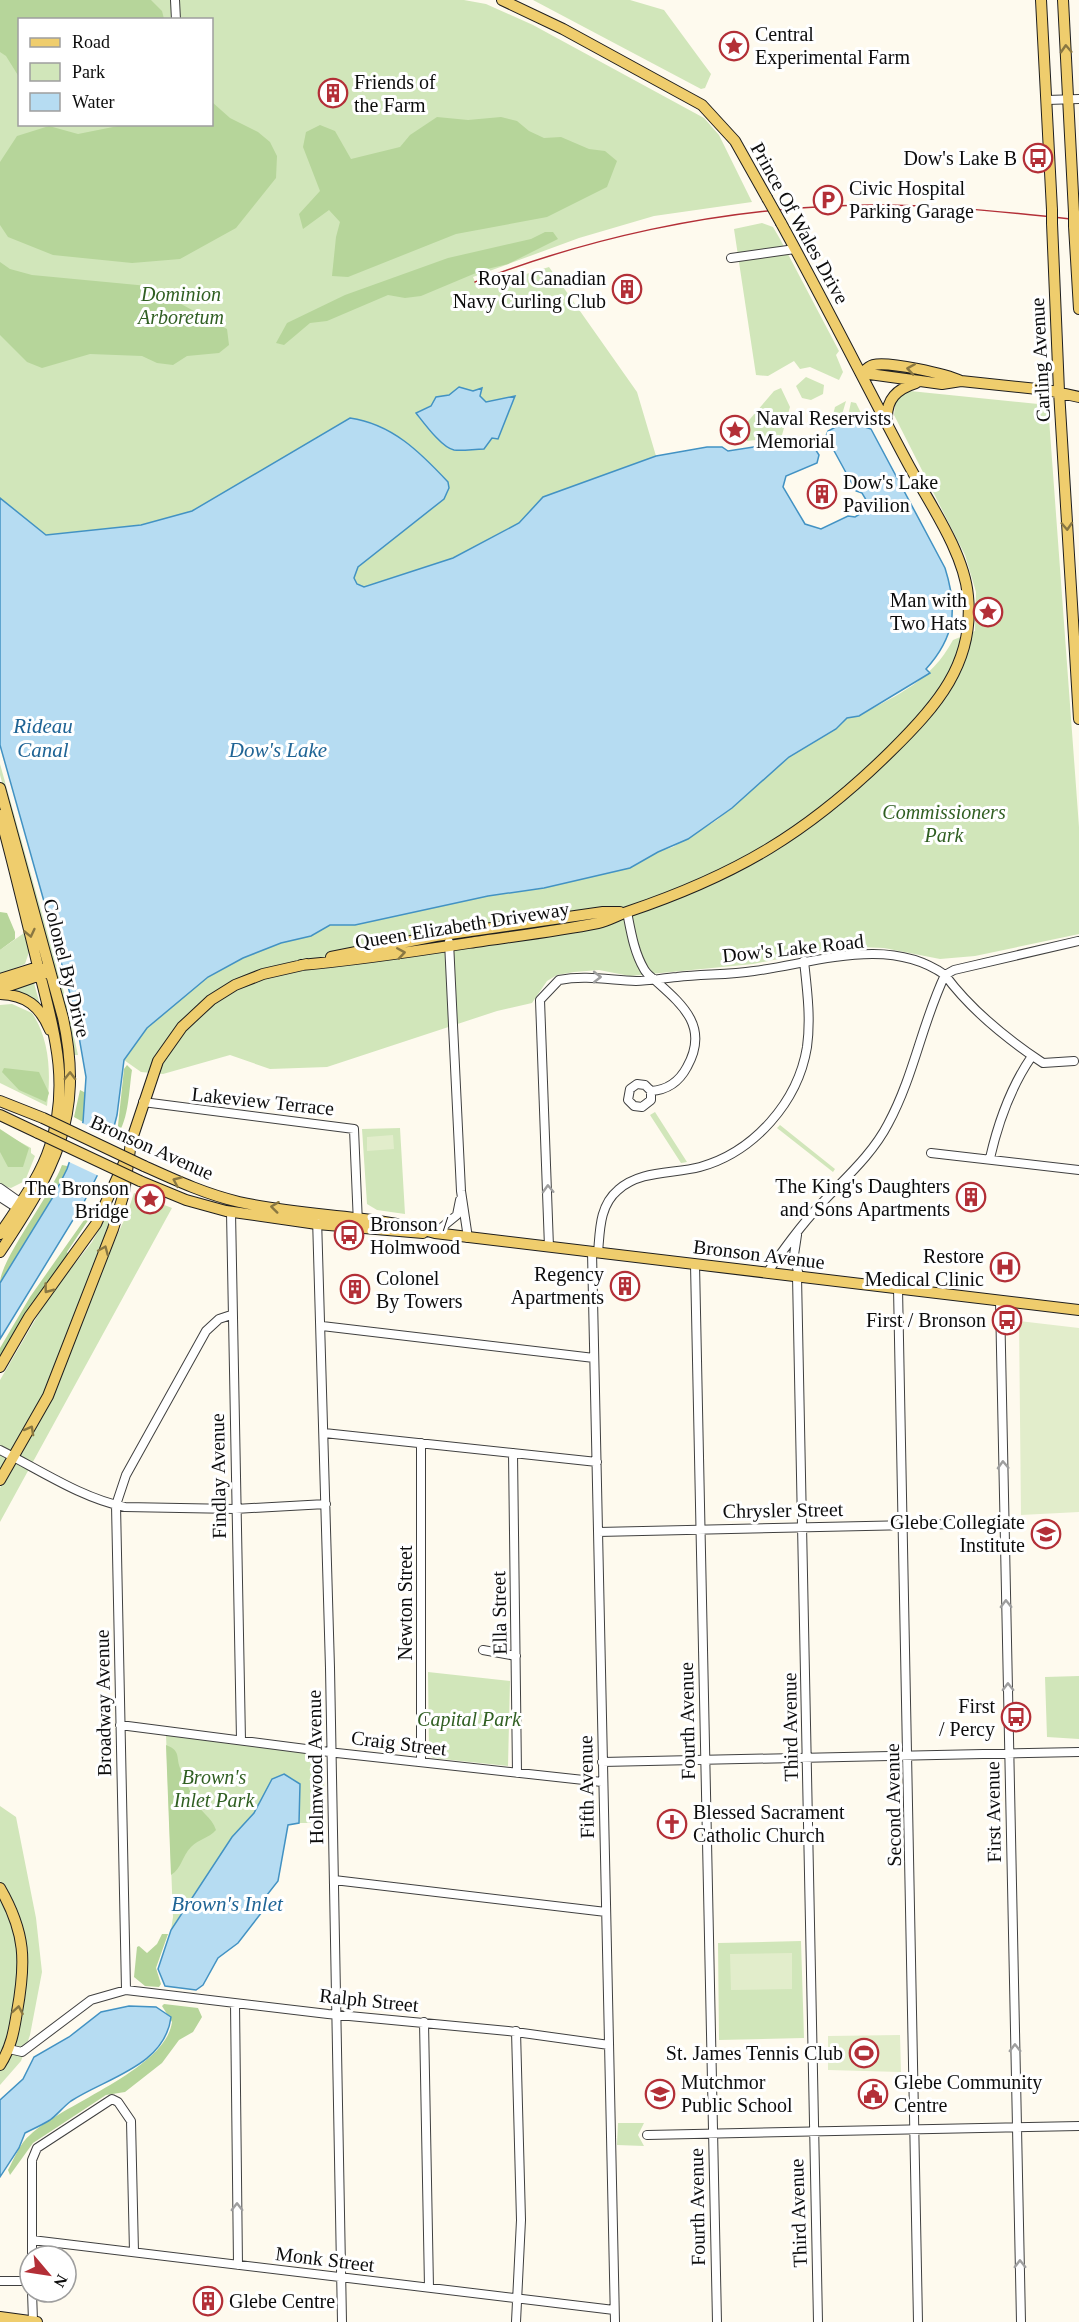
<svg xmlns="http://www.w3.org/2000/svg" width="1079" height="2322" font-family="Georgia,serif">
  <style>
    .green { fill: #d1e6ba; fill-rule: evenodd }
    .forest { fill: #b6d59a }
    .pitch { fill: #e2edcb }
    .water { fill: #b6dcf2; stroke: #4292c3; stroke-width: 1.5 }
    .pier { fill: #fefaee }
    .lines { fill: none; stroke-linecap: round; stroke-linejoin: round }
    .minor-casing { stroke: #404040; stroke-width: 10 }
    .major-casing { stroke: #1e1e1e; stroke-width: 12 }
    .minor { stroke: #fff; stroke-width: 8 }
    .major { stroke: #efcd6d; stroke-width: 10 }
    .tram { stroke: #b32f37; stroke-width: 1.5 }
    .major-bridge-casing { stroke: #1e1e1e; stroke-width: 12; stroke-linecap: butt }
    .major-bridge { stroke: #efcd6d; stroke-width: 10 }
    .oneway { stroke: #897742 }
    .oneway2 { stroke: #9e9e9e }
    .labels { text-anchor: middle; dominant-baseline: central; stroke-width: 6; stroke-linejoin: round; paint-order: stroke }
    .poi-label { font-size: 20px; fill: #0d0d0d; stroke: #fff; text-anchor: start }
    .street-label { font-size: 20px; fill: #0d0d0d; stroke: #fff }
    .park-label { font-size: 20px; font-style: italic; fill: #305f22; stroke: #fff }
    .water-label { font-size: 21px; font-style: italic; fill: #1f6495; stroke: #fff }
  </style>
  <rect width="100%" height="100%" fill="#fefaee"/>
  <path class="green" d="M0 0H464L486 4 533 25 704 118 719 135 752 202 654 216 579 238 473 277 478 289 549 267 637 392 656 456 543 497 519 523 453 558 364 587 357 584 354 578 358 567 444 499 350 418 192 511 141 525 46 535 0 498ZM20 20H212V124H20Z
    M533 0H630L664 10 711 74 705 88 701 89Z
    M762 223 773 227 780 239 839 351 836 355 843 372 839 380 810 367 800 369 794 361 768 376 756 375 734 229Z
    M806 377 824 385 823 394 811 400 802 398 796 386Z
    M781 388 790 407 782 435 779 437 747 441 744 426 774 391Z
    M910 391 1048 405 1079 827V934L975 956 940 959 884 948 859 947 814 952 753 964 630 976 599 970 574 972 557 975 547 981 532 1003 497 1011 327 1067 270 1069 230 1055 163 1074 141 1072 124 1060 147 1028 208 977 243 958 281 943 311 936 330 925H355L488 896 544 888 630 868 658 852 673 847 717 820 789 757 836 729 847 718 859 716C900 693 930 682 953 640L975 631 976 592 965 555 894 415 896 398Z
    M846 401 841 418 831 423 835 407Z
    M851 402 856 403 865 421 848 416Z
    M0 764 65 996 78 1055H72L69 1023 0 775Z
    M24 933 29 952 25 964 0 974V950Z
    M34 983 40 1005 7 991Z
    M12 1004 32 1013C50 1040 51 1074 47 1106L0 1083V1005Z
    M655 1112 687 1162 681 1163 650 1115Z
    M780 1125 835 1169 833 1172 777 1128Z
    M400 1128 405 1214 377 1210 367 1204 362 1129Z
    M0 1131 31 1148V1153L35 1156 25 1181 11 1188 0 1185Z
    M134 1193 172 1208 0 1522V1488L127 1214Z
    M110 1210 114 1211 53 1372 37 1409 0 1471V1380L48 1298 92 1242Z
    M428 1672 510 1681 508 1766 433 1758 429 1754Z
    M1079 1676V1739L1047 1737 1045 1677Z
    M166 1735 319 1755 323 1760 326 1823H299L300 1784 270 1786 254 1813 232 1837 171 1930 173 1917Z
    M0 1806 16 1817 36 1918 42 1972 30 2035 21 2061 0 2085V2071L6 2062 26 1986 28 1951 19 1916 0 1881Z
    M0 1898C5 1907 11 1917 14 1927 25 1961 19 2027 0 2057Z
    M801 1941 804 2038 719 2040 718 1943Z
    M618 2123H644L638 2135 644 2146 617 2145Z"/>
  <path class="forest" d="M0 0H151L162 11 164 19 20 20 19 77 6 56 0 52Z
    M212 102 230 118 258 132 270 142 277 156 276 178 236 228 180 259 132 263 53 255 8 237 0 225V162L17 136 49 126 78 134 123 125 212 124Z
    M437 117 468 120 501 117 517 121 529 131 544 138 561 137 589 149 605 151 617 161 607 187 547 217 456 234 348 277 332 276 336 237 340 222 329 210 303 229 299 214 320 191 303 147 306 132 320 125 335 131 351 159 400 147 410 135Z
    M545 232H553L558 239 508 264 483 270 421 296 405 298 388 295 327 321 310 323 284 345 276 343 287 323 345 295 448 258 531 239Z
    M0 262 10 269 32 275 148 286 227 329 229 345 219 353 187 356 173 365 157 363 142 356 90 354 42 368 27 362 0 335Z
    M0 912 7 913 15 932V939L0 950Z
    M127 1065 132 1070C129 1088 129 1120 117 1135L124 1069Z
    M4 1068 39 1072 49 1093 46 1102 19 1090 2 1072Z
    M80 1090 86 1093 83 1122 74 1117Z
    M0 1129 29 1148 23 1167H8L0 1152Z
    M62 1165 67 1166V1169L53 1197 0 1283C0 1260 51 1195 62 1165Z
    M94 1206 95 1210 67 1252 69 1256 0 1362V1348L30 1297Z
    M166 1745C182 1751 175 1758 181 1770 186 1780 189 1790 194 1800 200 1812 212 1817 216 1830 209 1838 199 1839 191 1847 182 1856 182 1868 171 1875Z
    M162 1934H168L156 1968 161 1984 159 1987 145 1986 134 1977 137 1947 139 1946 147 1953 157 1944Z
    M164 2004 198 2008 202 2017 193 2032 179 2040 162 2063 125 2092 106 2095 33 2143 10 2175 8 2170C14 2159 20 2143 30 2135 64 2103 166 2069 172 2022L162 2006Z"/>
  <path class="pitch" d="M393 1135 394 1149 367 1151V1137Z
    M1019 1321 1079 1328V1512L1021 1515Z
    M792 1953V1989L731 1990 730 1954Z
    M900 2035 901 2072 828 2070V2036Z"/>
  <path class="water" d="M459 387 473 391 482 388 480 396 486 402 515 396 498 439 492 438 484 449C474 449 464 451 454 450 442 448 424 423 416 413L431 406 436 397 449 395Z
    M350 418C392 424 420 452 448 482L449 488 444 499 358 567 354 578 357 584 364 587 453 558 519 523 543 497 656 456 707 447H722L728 451 760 446 771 450 786 442 787 437C806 441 807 435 819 455L817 463 786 476 783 487 805 524 821 529 848 516 855 517 865 511 868 503 862 493 856 491 826 436 828 431 847 421 871 429 945 568C958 609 955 637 926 669L930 673 859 716 847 718 836 729 789 757 732 808 688 839 658 852 630 868 544 888 488 896 355 925H330L311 936 281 943 243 958 208 977 147 1028 124 1060 117 1115 106 1158 84 1202 0 1339V1283L53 1197 67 1169 83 1122 86 1077 74 1008 0 745V498L46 535 141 525 192 511Z
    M284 1774 300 1784 299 1823 288 1825 278 1881 263 1900 262 1912 238 1943 218 1958 203 1985 196 1990 165 1986 158 1969 171 1930 232 1837 254 1813 272 1779Z
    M129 2006 156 2007 171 2017C165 2066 106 2078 71 2101 63 2107 57 2115 50 2120 42 2125 33 2129 25 2133L19 2148 0 2177V2100L23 2079 34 2057 69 2037 101 2012Z"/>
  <path class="pier" d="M80 1122 115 1138 101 1177 67 1161Z"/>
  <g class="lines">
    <g class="minor-casing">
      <path id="minor" d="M175 0 176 20
        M1047 100 1079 99
        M731 258 795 249
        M627 912C631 932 634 952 644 969 647 975 652 977 657 982 684 1006 709 1028 687 1067 679 1082 668 1090 651 1091L645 1085 637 1084 630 1089 628 1100 634 1106 642 1107 651 1100V1091
        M449 942 461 1191 468 1238
        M143 1102 354 1129 358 1224
        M931 1153 1079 1170
        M990 1158C998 1123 1012 1085 1032 1056
        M0 1188 24 1205
        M0 1197 17 1208 23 1209
        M231 1212 241 1740
        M317 1218 330 1668 342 2322
        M435 1233 457 1215 460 1200
        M797 1235 794 1255 799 1276
        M549 1247 540 1000 559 980C585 975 610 980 636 981 649 981 663 978 677 977 703 974 729 975 754 971 816 963 889 935 945 975L954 970 1078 941
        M592 1252 615 2322
        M598 1253C600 1231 599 1206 618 1190 640 1170 673 1174 700 1167 754 1152 798 1102 807 1047 811 1018 807 989 804 961
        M695 1264 717 2322
        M767 1273C784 1249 801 1225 821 1204 844 1179 872 1155 888 1124 914 1076 922 1023 945 975 970 1009 1007 1039 1043 1063L1074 1061
        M797 1276 818 2322
        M898 1288 918 2322
        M1000 1301 1021 2322
        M322 1326 594 1358
        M324 1433 597 1462
        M421 1443V1762
        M0 1450C40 1470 81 1498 125 1507L235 1509 326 1504
        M513 1453 517 1773
        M598 1532 1004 1523
        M483 1650 516 1656
        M120 1725 337 1753 602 1782
        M602 1762 1079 1752
        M334 1880 606 1912
        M126 1990 116 1505 126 1475 206 1331 219 1319 231 1315
        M235 2003 238 2265
        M424 2022 429 2287
        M516 2031 521 2220 516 2322
        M9 2049 22 2052 91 2000 126 1990 328 2014 508 2031 609 2045
        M647 2135 1079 2126
        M32 2240 614 2310
        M32 2256V2160L37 2148 112 2099 118 2102 131 2121 134 2252
        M0 2281H30
        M32 2292 33 2321"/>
    </g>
    <g class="major-casing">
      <path id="major" d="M502 0 563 29 702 105 735 141 767 198
        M1041 0 1052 210
        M1063 0 1074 213
        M1052 223 1059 391 1079 719
        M1074 226 1079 309
        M862 373 942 384 961 381 1047 390 1079 397
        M862 373C865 370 869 366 873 365 889 361 946 374 961 381
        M887 420C886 399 897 389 916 383
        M0 788 63 1018C85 1118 53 1172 0 1252
        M0 815C13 862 24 910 36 958 51 1022 72 1079 50 1146 40 1178 18 1206 0 1234
        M331 957 436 936 603 912H620
        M301 965C360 960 417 951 475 942 516 936 558 931 598 923 608 921 618 915 627 912 737 875 808 833 891 751 936 707 975 663 968 596 964 551 927 500 906 460 864 381 824 301 781 223
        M0 979 38 967 45 969
        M0 989 46 973
        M0 994C26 995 40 1006 50 1030
        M0 1101 43 1118
        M0 1115 38 1133
        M144 1166C175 1180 205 1194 239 1202 304 1217 371 1214 435 1233L1079 1310
        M140 1181 186 1200 226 1211 317 1224 423 1233
        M0 1367 29 1317 96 1224 124 1163
        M0 1480 48 1396 113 1229 124 1193 131 1142 158 1061 182 1027 211 1000 235 985 263 974 307 964
        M0 1888C26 1933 26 1962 17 2012 14 2031 11 2048 0 2065
        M0 2317 37 2322"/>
    </g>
    <use href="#minor" class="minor"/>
    <use href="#major" class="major"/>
    <path class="tram" d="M475 282C588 238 712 211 834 206 916 202 998 211 1079 220"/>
    <g class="major-bridge-casing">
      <path id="major-bridge" d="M767 198 781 223
        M1052 210V223
        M1074 213V226
        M43 1118 144 1166
        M38 1133 140 1181"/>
    </g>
    <use href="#major-bridge" class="major-bridge"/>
  </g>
  <defs><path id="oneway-chevron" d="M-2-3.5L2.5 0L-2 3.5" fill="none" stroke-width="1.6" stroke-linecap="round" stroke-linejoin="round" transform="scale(1.5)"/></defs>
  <g class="oneway">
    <use href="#oneway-chevron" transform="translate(1066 49) rotate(-93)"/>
    <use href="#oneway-chevron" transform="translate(911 369) rotate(-171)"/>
    <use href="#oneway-chevron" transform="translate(1067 526) rotate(87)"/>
    <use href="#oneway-chevron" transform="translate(30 933) rotate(77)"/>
    <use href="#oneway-chevron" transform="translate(401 953) rotate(-9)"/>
    <use href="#oneway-chevron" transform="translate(70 1076) rotate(-89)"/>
    <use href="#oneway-chevron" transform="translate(177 1181) rotate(-156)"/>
    <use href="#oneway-chevron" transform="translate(275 1207) rotate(-173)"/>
    <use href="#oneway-chevron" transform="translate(104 1250) rotate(-67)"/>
    <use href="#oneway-chevron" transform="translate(48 1289) rotate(127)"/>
    <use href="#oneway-chevron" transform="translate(30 1430) rotate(-61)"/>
    <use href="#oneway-chevron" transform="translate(18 2010) rotate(-80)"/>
  </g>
  <g class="oneway2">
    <use href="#oneway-chevron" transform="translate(597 977)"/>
    <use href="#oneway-chevron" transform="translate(548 1189) rotate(-92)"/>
    <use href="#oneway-chevron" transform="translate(1003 1465) rotate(-92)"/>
    <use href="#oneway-chevron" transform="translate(1006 1604) rotate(-91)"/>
    <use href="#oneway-chevron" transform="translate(1008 1687) rotate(-91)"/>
    <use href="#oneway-chevron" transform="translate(1015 2048) rotate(-91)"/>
    <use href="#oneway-chevron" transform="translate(237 2207) rotate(-90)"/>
    <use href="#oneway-chevron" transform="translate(1020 2264) rotate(-91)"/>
  </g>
  <defs>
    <g id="sight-ring" transform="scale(1.5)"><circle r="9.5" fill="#fff" stroke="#b32f37" stroke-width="1.5"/><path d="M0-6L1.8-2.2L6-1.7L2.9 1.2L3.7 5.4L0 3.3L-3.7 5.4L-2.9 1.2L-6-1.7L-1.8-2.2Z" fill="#b32f37"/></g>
    <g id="building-ring" transform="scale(1.5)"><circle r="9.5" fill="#fff" stroke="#b32f37" stroke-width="1.5"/><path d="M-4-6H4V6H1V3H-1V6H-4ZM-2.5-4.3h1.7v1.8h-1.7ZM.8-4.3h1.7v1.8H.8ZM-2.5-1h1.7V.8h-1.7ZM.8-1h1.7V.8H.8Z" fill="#b32f37"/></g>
    <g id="bus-ring" transform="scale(1.5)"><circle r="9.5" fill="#fff" stroke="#b32f37" stroke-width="1.5"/><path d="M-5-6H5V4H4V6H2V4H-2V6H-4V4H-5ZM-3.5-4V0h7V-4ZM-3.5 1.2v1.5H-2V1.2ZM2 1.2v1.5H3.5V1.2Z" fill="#b32f37"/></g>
    <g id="parking-ring" transform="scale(1.5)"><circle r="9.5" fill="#fff" stroke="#b32f37" stroke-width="1.5"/><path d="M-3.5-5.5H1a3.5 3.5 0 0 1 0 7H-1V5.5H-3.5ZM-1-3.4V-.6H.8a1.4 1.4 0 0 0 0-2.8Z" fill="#b32f37"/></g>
    <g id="hospital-ring" transform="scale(1.5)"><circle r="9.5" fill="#fff" stroke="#b32f37" stroke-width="1.5"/><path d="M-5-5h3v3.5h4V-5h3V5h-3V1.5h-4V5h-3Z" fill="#b32f37"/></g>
    <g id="school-ring" transform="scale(1.5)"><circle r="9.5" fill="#fff" stroke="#b32f37" stroke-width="1.5"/><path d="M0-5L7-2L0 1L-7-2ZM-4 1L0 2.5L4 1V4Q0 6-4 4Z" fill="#b32f37"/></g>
    <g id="church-ring" transform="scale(1.5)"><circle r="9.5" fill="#fff" stroke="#b32f37" stroke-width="1.5"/><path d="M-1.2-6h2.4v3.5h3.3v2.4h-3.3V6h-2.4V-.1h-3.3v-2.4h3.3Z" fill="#b32f37"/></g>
    <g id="stadium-ring" transform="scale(1.5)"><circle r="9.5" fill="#fff" stroke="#b32f37" stroke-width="1.5"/><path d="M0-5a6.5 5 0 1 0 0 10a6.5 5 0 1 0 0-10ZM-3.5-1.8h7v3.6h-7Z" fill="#b32f37"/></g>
    <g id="civic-ring" transform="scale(1.5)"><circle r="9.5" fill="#fff" stroke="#b32f37" stroke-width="1.5"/><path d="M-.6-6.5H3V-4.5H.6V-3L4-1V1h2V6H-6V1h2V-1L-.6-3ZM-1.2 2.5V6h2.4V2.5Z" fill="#b32f37"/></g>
  </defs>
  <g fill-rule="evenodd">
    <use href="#sight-ring" x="734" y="46"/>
    <use href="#building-ring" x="333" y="93"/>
    <use href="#bus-ring" x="1038" y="158"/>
    <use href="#parking-ring" x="828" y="200"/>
    <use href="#building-ring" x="627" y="289"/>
    <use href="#sight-ring" x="735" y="430"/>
    <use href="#building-ring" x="822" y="494"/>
    <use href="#sight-ring" x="988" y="612"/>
    <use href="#building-ring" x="971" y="1197"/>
    <use href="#sight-ring" x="150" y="1199"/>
    <use href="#bus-ring" x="349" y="1235"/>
    <use href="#hospital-ring" x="1005" y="1267"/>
    <use href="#building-ring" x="625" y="1286"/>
    <use href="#building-ring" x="355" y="1289"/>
    <use href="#bus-ring" x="1007" y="1320"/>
    <use href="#school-ring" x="1046" y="1534"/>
    <use href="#bus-ring" x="1016" y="1717"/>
    <use href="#church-ring" x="672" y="1824"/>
    <use href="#stadium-ring" x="864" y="2053"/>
    <use href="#school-ring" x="660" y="2094"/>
    <use href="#civic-ring" x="873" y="2094"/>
    <use href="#building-ring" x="208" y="2301"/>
  </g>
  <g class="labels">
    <g class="poi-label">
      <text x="755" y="34">Central<tspan x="755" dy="23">Experimental Farm</tspan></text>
      <text x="354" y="82">Friends of<tspan x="354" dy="23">the Farm</tspan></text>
      <text x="1017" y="158" text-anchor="end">Dow's Lake B</text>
      <text x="849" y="188">Civic Hospital<tspan x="849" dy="23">Parking Garage</tspan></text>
      <text x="606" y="278" text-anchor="end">Royal Canadian<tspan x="606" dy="23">Navy Curling Club</tspan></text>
      <text x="756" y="418">Naval Reservists<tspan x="756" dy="23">Memorial</tspan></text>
      <text x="843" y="482">Dow's Lake<tspan x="843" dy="23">Pavilion</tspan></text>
      <text x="967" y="600" text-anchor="end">Man with<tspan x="967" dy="23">Two Hats</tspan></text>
      <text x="950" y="1186" text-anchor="end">The King's Daughters<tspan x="950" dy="23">and Sons Apartments</tspan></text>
      <text x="129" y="1188" text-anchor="end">The Bronson<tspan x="129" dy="23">Bridge</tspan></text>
      <text x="370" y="1224">Bronson /<tspan x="370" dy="23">Holmwood</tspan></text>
      <text x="984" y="1256" text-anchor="end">Restore<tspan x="984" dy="23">Medical Clinic</tspan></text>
      <text x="604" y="1274" text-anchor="end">Regency<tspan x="604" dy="23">Apartments</tspan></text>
      <text x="376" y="1278">Colonel<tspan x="376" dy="23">By Towers</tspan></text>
      <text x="986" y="1320" text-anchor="end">First / Bronson</text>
      <text x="1025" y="1522" text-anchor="end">Glebe Collegiate<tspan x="1025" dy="23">Institute</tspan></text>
      <text x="995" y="1706" text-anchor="end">First<tspan x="995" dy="23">/ Percy</tspan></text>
      <text x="693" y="1812">Blessed Sacrament<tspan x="693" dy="23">Catholic Church</tspan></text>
      <text x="843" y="2053" text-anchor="end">St. James Tennis Club</text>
      <text x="681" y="2082">Mutchmor<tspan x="681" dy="23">Public School</tspan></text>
      <text x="894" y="2082">Glebe Community<tspan x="894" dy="23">Centre</tspan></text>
      <text x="229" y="2301">Glebe Centre</text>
    </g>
    <g class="street-label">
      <text transform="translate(800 223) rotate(61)">Prince Of Wales Drive</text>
      <text transform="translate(1040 360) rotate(-93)">Carling Avenue</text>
      <text transform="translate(462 925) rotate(-9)">Queen Elizabeth Driveway</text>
      <text transform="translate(793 948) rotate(-6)">Dow's Lake Road</text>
      <text transform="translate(67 968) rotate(76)">Colonel By Drive</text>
      <text transform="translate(263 1101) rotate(6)">Lakeview Terrace</text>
      <text transform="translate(152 1147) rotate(24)">Bronson Avenue</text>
      <text transform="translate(759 1254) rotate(7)">Bronson Avenue</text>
      <text transform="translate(218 1476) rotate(-91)">Findlay Avenue</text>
      <text transform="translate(783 1510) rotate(-1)">Chrysler Street</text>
      <text transform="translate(405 1603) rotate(-90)">Newton Street</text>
      <text transform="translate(499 1613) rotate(-91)">Ella Street</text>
      <text transform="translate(103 1703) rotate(-91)">Broadway Avenue</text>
      <text transform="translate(687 1721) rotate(-91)">Fourth Avenue</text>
      <text transform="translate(790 1727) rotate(-91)">Third Avenue</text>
      <text transform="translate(399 1743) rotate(7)">Craig Street</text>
      <text transform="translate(315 1767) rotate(-91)">Holmwood Avenue</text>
      <text transform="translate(586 1787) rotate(-91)">Fifth Avenue</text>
      <text transform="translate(893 1805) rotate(-91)">Second Avenue</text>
      <text transform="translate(993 1812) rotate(-91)">First Avenue</text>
      <text transform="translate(369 2000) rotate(6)">Ralph Street</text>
      <text transform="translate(697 2207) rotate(-91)">Fourth Avenue</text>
      <text transform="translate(798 2213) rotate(-92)">Third Avenue</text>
      <text transform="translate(325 2259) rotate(7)">Monk Street</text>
    </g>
    <g class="park-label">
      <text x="181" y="294">Dominion<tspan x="181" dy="23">Arboretum</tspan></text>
      <text x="944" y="812">Commissioners<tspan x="944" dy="23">Park</tspan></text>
      <text x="469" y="1719">Capital Park</text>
      <text x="214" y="1777">Brown's<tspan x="214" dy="23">Inlet Park</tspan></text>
    </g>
    <g class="water-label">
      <text x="43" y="726">Rideau<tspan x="43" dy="24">Canal</tspan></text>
      <text x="278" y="750">Dow's Lake</text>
      <text x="227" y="1904">Brown's Inlet</text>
    </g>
  </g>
  <rect x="18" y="18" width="195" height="108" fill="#ffffff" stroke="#9e9e9e" stroke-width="1.5"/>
  <rect x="30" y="38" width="30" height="9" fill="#efcd6d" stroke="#9e9e9e" stroke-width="1.5"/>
  <text x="72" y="48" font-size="18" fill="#0d0d0d">Road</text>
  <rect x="30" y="63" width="30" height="18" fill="#d1e6ba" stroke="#9e9e9e" stroke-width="1.5"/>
  <text x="72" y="78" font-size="18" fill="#0d0d0d">Park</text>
  <rect x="30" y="93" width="30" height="18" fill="#b6dcf2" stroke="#9e9e9e" stroke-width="1.5"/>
  <text x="72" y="108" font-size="18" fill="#0d0d0d">Water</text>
  <g transform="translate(48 2274) rotate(119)"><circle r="28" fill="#ffffff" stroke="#9e9e9e" stroke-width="1.5"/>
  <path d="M0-4.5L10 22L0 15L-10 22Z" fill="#b32f37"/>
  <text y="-9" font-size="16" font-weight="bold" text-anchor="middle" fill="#0d0d0d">N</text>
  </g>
</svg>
